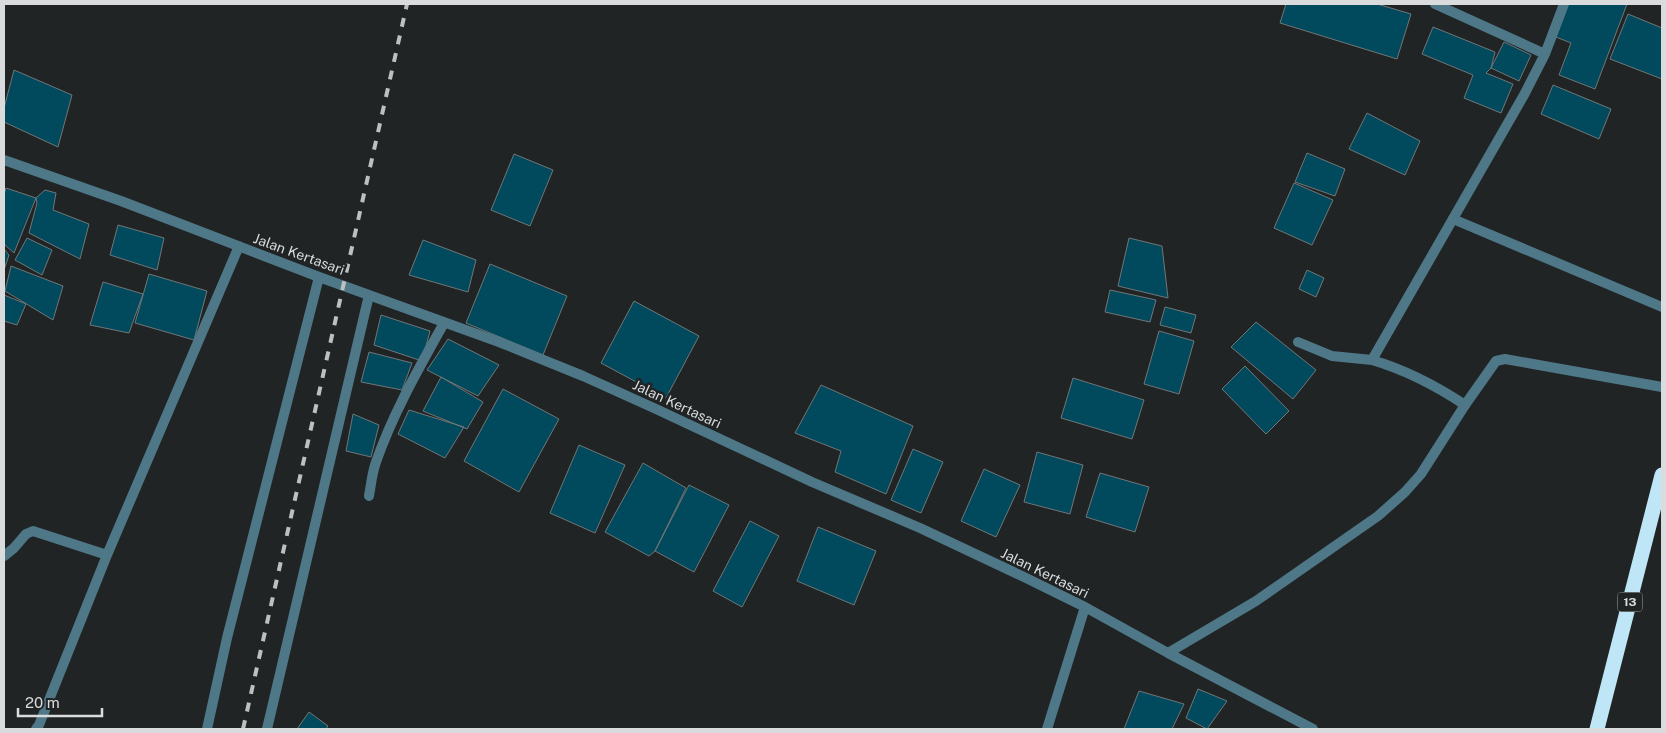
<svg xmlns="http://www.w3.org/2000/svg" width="1666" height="733" font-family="'Public Sans',sans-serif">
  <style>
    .building { fill: #01495d; stroke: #727677 }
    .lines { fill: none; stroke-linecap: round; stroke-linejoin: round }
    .lane { stroke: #4e7888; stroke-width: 10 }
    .street { stroke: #4e7888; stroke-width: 10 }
    .highway { stroke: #bee6f6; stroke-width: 15 }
    .rail { stroke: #bdbfc0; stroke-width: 4; stroke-dasharray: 9 9; stroke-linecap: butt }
    .labels { text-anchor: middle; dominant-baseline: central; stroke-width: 5; stroke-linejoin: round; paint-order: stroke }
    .shield { fill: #212425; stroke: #a2a4a5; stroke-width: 1 }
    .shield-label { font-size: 12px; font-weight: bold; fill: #d9dbdc }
    .street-label { font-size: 14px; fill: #d9dbdc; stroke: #212425 }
  </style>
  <rect width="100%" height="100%" fill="#212425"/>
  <path class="building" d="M1286 4H1377L1411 14 1397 59 1280 23Z
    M1568 4H1627L1595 89 1559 75 1571 43 1556 37Z
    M1628 14 1662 28V79L1610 59Z
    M1433 27 1495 52 1491 68 1486 73 1513 84 1501 113 1464 98 1473 75 1422 54Z
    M1504 42 1531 55 1519 81 1491 68Z
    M14 70 72 95 58 147 4 122V108Z
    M1553 85 1611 109 1599 139 1541 114Z
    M1367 113 1420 141 1405 175 1349 149Z
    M1307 153 1345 169 1335 196 1295 182Z
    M514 154 553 170 530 226 491 210Z
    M1294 183 1333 200 1312 245 1274 228Z
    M6 188 36 198 14 253 4 244V194Z
    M45 190 56 193 53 210 89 224 80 259 29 233 37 203 36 198Z
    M118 225 164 238 157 270 110 255Z
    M27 238 52 250 42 275 15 260Z
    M1129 238 1162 246 1168 298 1118 286Z
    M423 240 476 260 468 292 409 275Z
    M4 249 9 255 4 270Z
    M490 264 567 296 543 355 466 323Z
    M11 266 63 286 53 320 5 291Z
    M1307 270 1324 278 1316 297 1299 289Z
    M149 274 207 291 194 340 135 323Z
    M103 282 143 294 129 333 90 325Z
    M1110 290 1156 300 1150 322 1105 312Z
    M4 295 26 304 17 325 4 321Z
    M634 301 699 336 666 398 601 363Z
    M1165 307 1196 315 1191 333 1160 325Z
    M381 315 430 331 422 361 374 345Z
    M1256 322 1316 370 1293 399 1231 347Z
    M1159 331 1194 341 1179 394 1144 384Z
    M448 339 499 365 478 396 427 370Z
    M369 352 412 363 402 390 361 382Z
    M1245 366 1289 411 1266 434 1222 389Z
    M441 377 483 402 467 429 423 411Z
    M1073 378 1144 400 1132 439 1061 418Z
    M821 385 913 426 886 494 835 472 841 451 795 433Z
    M503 389 559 419 519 492 464 461Z
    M409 410 464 427 445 458 398 434Z
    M353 414 379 425 371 457 346 451Z
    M579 445 625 465 595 533 550 513Z
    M913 449 943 462 921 513 891 500Z
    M1037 452 1083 465 1070 514 1024 502Z
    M643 463 686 488 655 551 649 556 605 532Z
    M984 469 1020 485 996 537 961 521Z
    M1100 473 1149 487 1135 532 1086 517Z
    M689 485 729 505 694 572 655 551Z
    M750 521 779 536 742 607 713 591Z
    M818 527 876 551 854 605 797 581Z
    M1198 689 1227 701 1207 729 1186 718Z
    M1139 691 1184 704 1172 729H1124Z
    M309 712 328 726 326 729H297Z"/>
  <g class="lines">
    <path class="lane" d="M1453 219 1662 307
      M1465 405 1496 361 1505 359 1662 387"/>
    <path class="street" d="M1435 4 1545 54
      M4 160 121 201 319 277 499 342 583 376 656 409 812 482 920 528 1022 576 1085 607 1168 653 1313 729
      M1298 342 1332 356 1372 360
      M369 496C371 485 372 473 376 462 393 413 419 368 444 323
      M4 556 14 548 26 534 33 531 107 555
      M1168 653 1256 601 1378 516 1405 492 1421 474 1465 405C1435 385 1406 370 1372 360L1524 95 1545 54 1564 4
      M36 729 39 725 107 555 239 246
      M207 729 227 638 319 277
      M267 729 369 295
      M1047 729 1085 607"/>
    <path class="highway" d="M1597 729 1662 475"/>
    <path class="rail" d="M243 729 407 4"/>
  </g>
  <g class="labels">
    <rect class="shield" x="1617.5" y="592.5" width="25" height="19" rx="4"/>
    <g class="shield-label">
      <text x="1630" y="602">13</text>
    </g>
    <g class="street-label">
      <text transform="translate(299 254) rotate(20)">Jalan Kertasari</text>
      <text transform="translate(677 404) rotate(25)">Jalan Kertasari</text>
      <text transform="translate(1045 573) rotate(26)">Jalan Kertasari</text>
    </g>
  </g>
  <rect width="1666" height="733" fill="none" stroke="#d9dbdc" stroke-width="10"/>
  <path d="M18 708v8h84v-8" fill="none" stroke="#d9dbdc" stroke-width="2.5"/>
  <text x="25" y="708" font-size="15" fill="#d9dbdc" stroke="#212425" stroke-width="4" paint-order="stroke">20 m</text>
</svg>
